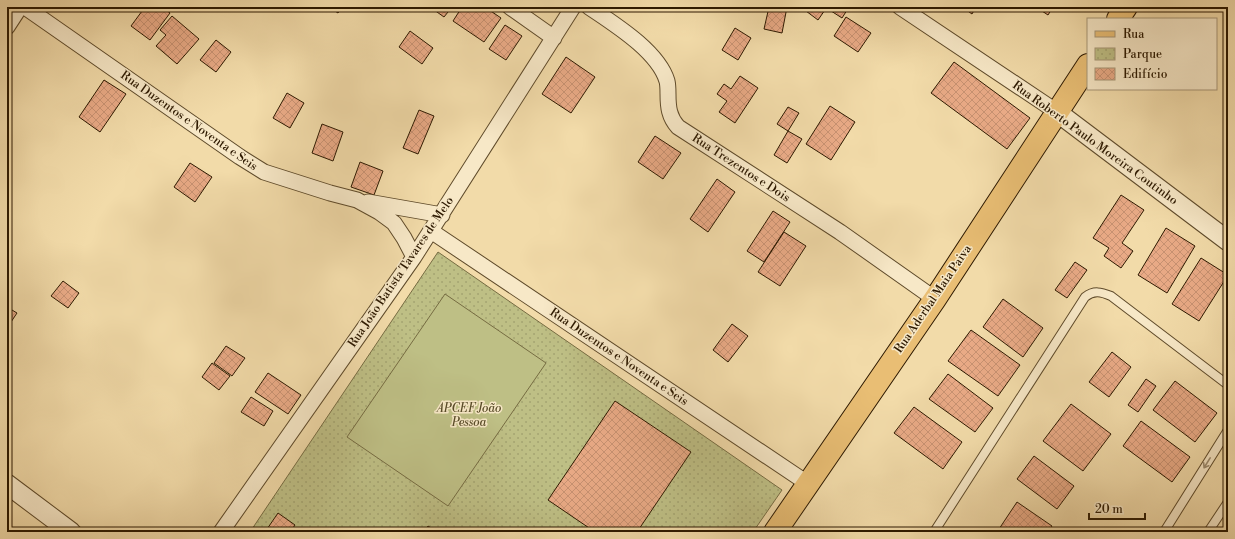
<svg xmlns="http://www.w3.org/2000/svg" width="1235" height="539" font-family="'Libre Bodoni',serif">
  <style>
    .park { fill: url(#park-dots); stroke: #766c42 }
    .garden { fill: #bebf85; stroke: #766c42 }
    .building { fill: url(#building-cross-hatch); stroke: #2d1900 }
    .lines { fill: none; stroke-linecap: round; stroke-linejoin: round }
    .service-casing { stroke: #5e4a2a; stroke-width: 10 }
    .minor-casing { stroke: #5e4a2a; stroke-width: 17 }
    .tertiary-casing { stroke: #5e4a2a; stroke-width: 21 }
    .primary-casing { stroke: #2d1900; stroke-width: 24 }
    .service { stroke: #f7e8c7; stroke-width: 8 }
    .minor { stroke: #f7e8c7; stroke-width: 15 }
    .tertiary { stroke: #f7e8c7; stroke-width: 19 }
    .primary { stroke: #e9be74; stroke-width: 22 }
    .oneway { stroke: #9c8b6d }
    .labels { text-anchor: middle; dominant-baseline: central; stroke-width: 3; stroke-linejoin: round; paint-order: stroke }
    .street-label { font-size: 12px; fill: #2d1900; stroke: #f7e8c7 }
    .park-label { font-size: 12px; font-style: italic; fill: #584b28; stroke: #f7e8c7 }
  </style>
  <defs>
    <pattern id="park-dots" width="8" height="8" patternUnits="userSpaceOnUse"><rect width="8" height="8" fill="#bebf85"/><path d="M2 2h.1M6 6h.1" fill="none" stroke="#a4a471" stroke-width="1.8" stroke-linecap="round"/></pattern>
    <pattern id="building-cross-hatch" width="8" height="8" patternUnits="userSpaceOnUse"><rect width="8" height="8" fill="#e9aa86"/><path d="M0 0l8 8M0 8l8-8" fill="none" stroke="#c89272"/></pattern>
  </defs>
  <rect width="100%" height="100%" fill="#f2dba9"/>
  <filter id="stains"><feTurbulence type="fractalNoise" baseFrequency=".005" numOctaves="4"/><feColorMatrix values="0 0 0 0 .2 0 0 0 0 .09 0 0 0 0 .02 0 0 0 .5 -.17"/></filter>
  <radialGradient id="worn" r=".72"><stop offset=".6" stop-color="#630" stop-opacity="0"/><stop offset="1" stop-color="#630" stop-opacity=".3"/></radialGradient>
  <path class="park" d="M438 252 782 490 753 532H250Z"/>
  <path class="garden" d="M445 294 546 363 448 506 347 437Z"/>
  <path class="building" d="M145 7H162L170 13 150 40 131 26Z
    M329 7H342L338 13Z
    M430 7H452L444 17Z
    M462 7H485L501 18 484 42 453 21Z
    M769 7H787L782 33 764 29Z
    M809 7H827L818 20 806 11Z
    M829 7H849L842 18 828 9Z
    M962 7H976L972 14Z
    M1036 7H1053L1048 15Z
    M172 16 199 39 177 64 156 46 166 35 160 30Z
    M846 17 871 33 858 52 834 36Z
    M505 25 522 36 506 60 489 49Z
    M735 28 751 38 738 60 722 50Z
    M410 31 433 48 422 64 399 47Z
    M216 40 231 52 216 72 200 60Z
    M566 57 595 77 571 113 542 94Z
    M954 62 1030 118 1007 149 931 93Z
    M740 76 758 88 735 123 719 112 727 101 717 94 724 84 731 89Z
    M104 80 126 94 100 132 79 117Z
    M287 93 304 103 290 128 273 118Z
    M830 106 855 122 831 160 806 144Z
    M788 107 799 113 788 131 777 124Z
    M419 110 434 116 418 154 403 148Z
    M322 124 343 132 333 161 312 153Z
    M788 131 802 139 787 163 774 155Z
    M655 136 681 153 663 179 638 162Z
    M360 162 383 171 374 195 351 187Z
    M190 163 212 177 195 202 174 187Z
    M717 179 735 192 708 232 690 219Z
    M1121 195 1144 210 1122 243 1133 251 1121 268 1104 256 1109 248 1093 238Z
    M773 211 790 222 764 262 747 251Z
    M1166 228 1195 246 1167 293 1138 275Z
    M784 232 806 246 780 286 758 272Z
    M1201 258 1228 275 1199 321 1172 304Z
    M1075 262 1087 270 1067 298 1055 290Z
    M63 281 79 293 68 308 51 296Z
    M1003 299 1043 328 1023 357 983 327Z
    M7 307 17 313 7 328Z
    M732 324 748 336 728 362 713 350Z
    M971 330 1020 365 998 396 948 361Z
    M226 346 245 358 232 376 214 363Z
    M1112 352 1131 367 1109 397 1089 382Z
    M212 363 230 376 219 390 202 377Z
    M268 373 301 395 288 414 255 392Z
    M948 374 993 408 975 432 929 399Z
    M1146 379 1156 386 1138 412 1128 405Z
    M1175 381 1217 413 1195 442 1153 410Z
    M251 397 273 411 264 426 241 412Z
    M615 401 691 452 637 532H595L548 500Z
    M1071 404 1111 434 1083 471 1043 441Z
    M914 407 962 442 943 469 894 433Z
    M1141 421 1190 457 1172 482 1123 446Z
    M1034 456 1074 486 1057 509 1017 479Z
    M1017 502 1052 526 1048 532H997Z
    M278 513 295 525 290 532H265Z
    M428 526 437 532H424Z"/>
  <g class="lines">
    <g class="service-casing">
      <path id="service" d="M934 532 1085 297C1094 290 1101 292 1111 296L1228 385
        M1164 532 1228 430
        M1208 532 1228 502"/>
    </g>
    <g class="minor-casing">
      <path id="minor" d="M25 7 240 157 264 172 330 193 357 200 379 212 394 223 404 238 414 257
        M510 7 554 38
        M589 7C614 24 658 51 667 81 668 85 668 90 668 94 668 107 669 117 678 127L840 232 935 299
        M900 7 1057 112
        M7 27 20 7
        M368 202 442 215
        M431 231 807 483
        M221 532 414 257 573 7"/>
    </g>
    <g class="tertiary-casing">
      <path id="tertiary" d="M1057 112 1228 241
        M7 484 71 532"/>
    </g>
    <g class="primary-casing">
      <path id="primary" d="M1118 19 1126 7
        M775 532 935 299 1088 65"/>
    </g>
    <use href="#service" class="service"/>
    <use href="#minor" class="minor"/>
    <use href="#tertiary" class="tertiary"/>
    <use href="#primary" class="primary"/>
  </g>
  <defs><path id="oneway-shaft" d="M-6 0H5M1.5-3L5.5 0L1.5 3" fill="none" stroke-width="1.6" stroke-linecap="round" stroke-linejoin="round"/></defs>
  <use class="oneway" href="#oneway-shaft" transform="translate(1207 463) rotate(122)"/>
  <g class="labels">
    <g class="street-label">
      <text transform="translate(189 121) rotate(35)">Rua Duzentos e Noventa e Seis</text>
      <text transform="translate(1095 143) rotate(36)">Rua Roberto Paulo Moreira Coutinho</text>
      <text transform="translate(741 168) rotate(33)">Rua Trezentos e Dois</text>
      <text transform="translate(401 272) rotate(-56)">Rua João Batista Tavares de Melo</text>
      <text transform="translate(933 299) rotate(-56)">Rua Aderbal Maia Paiva</text>
      <text transform="translate(619 357) rotate(34)">Rua Duzentos e Noventa e Seis</text>
    </g>
    <g class="park-label">
      <text x="469" y="408">APCEF João<tspan x="469" dy="14">Pessoa</tspan></text>
    </g>
  </g>
  <rect width="1235" height="539" fill="none" stroke="#f2dba9" stroke-width="24"/>
  <rect x="8" y="8" width="1219" height="523" fill="none" stroke="#2d1900" stroke-width="2"/>
  <rect x="12" y="12" width="1211" height="515" fill="none" stroke="#2d1900"/>
  <rect x="1087" y="18" width="130" height="72" fill="#f7e8c7" stroke="#a69577"/>
  <rect x="1095" y="31" width="20" height="6" fill="#e9be74" stroke="#a69577"/>
  <text x="1123" y="38" font-size="12" fill="#2d1900">Rua</text>
  <rect x="1095" y="48" width="20" height="12" fill="url(#park-dots)" stroke="#a69577"/>
  <text x="1123" y="58" font-size="12" fill="#2d1900">Parque</text>
  <rect x="1095" y="68" width="20" height="12" fill="url(#building-cross-hatch)" stroke="#a69577"/>
  <text x="1123" y="78" font-size="12" fill="#2d1900">Edifício</text>
  <path d="M1089 513v6h56v-6" fill="none" stroke="#2d1900" stroke-width="2"/>
  <text x="1095" y="513" font-size="12" fill="#2d1900" stroke="#f7e8c7" stroke-width="3" paint-order="stroke">20 m</text>
  <rect width="100%" height="100%" filter="url(#stains)"/>
  <rect width="100%" height="100%" fill="url(#worn)"/>
</svg>
